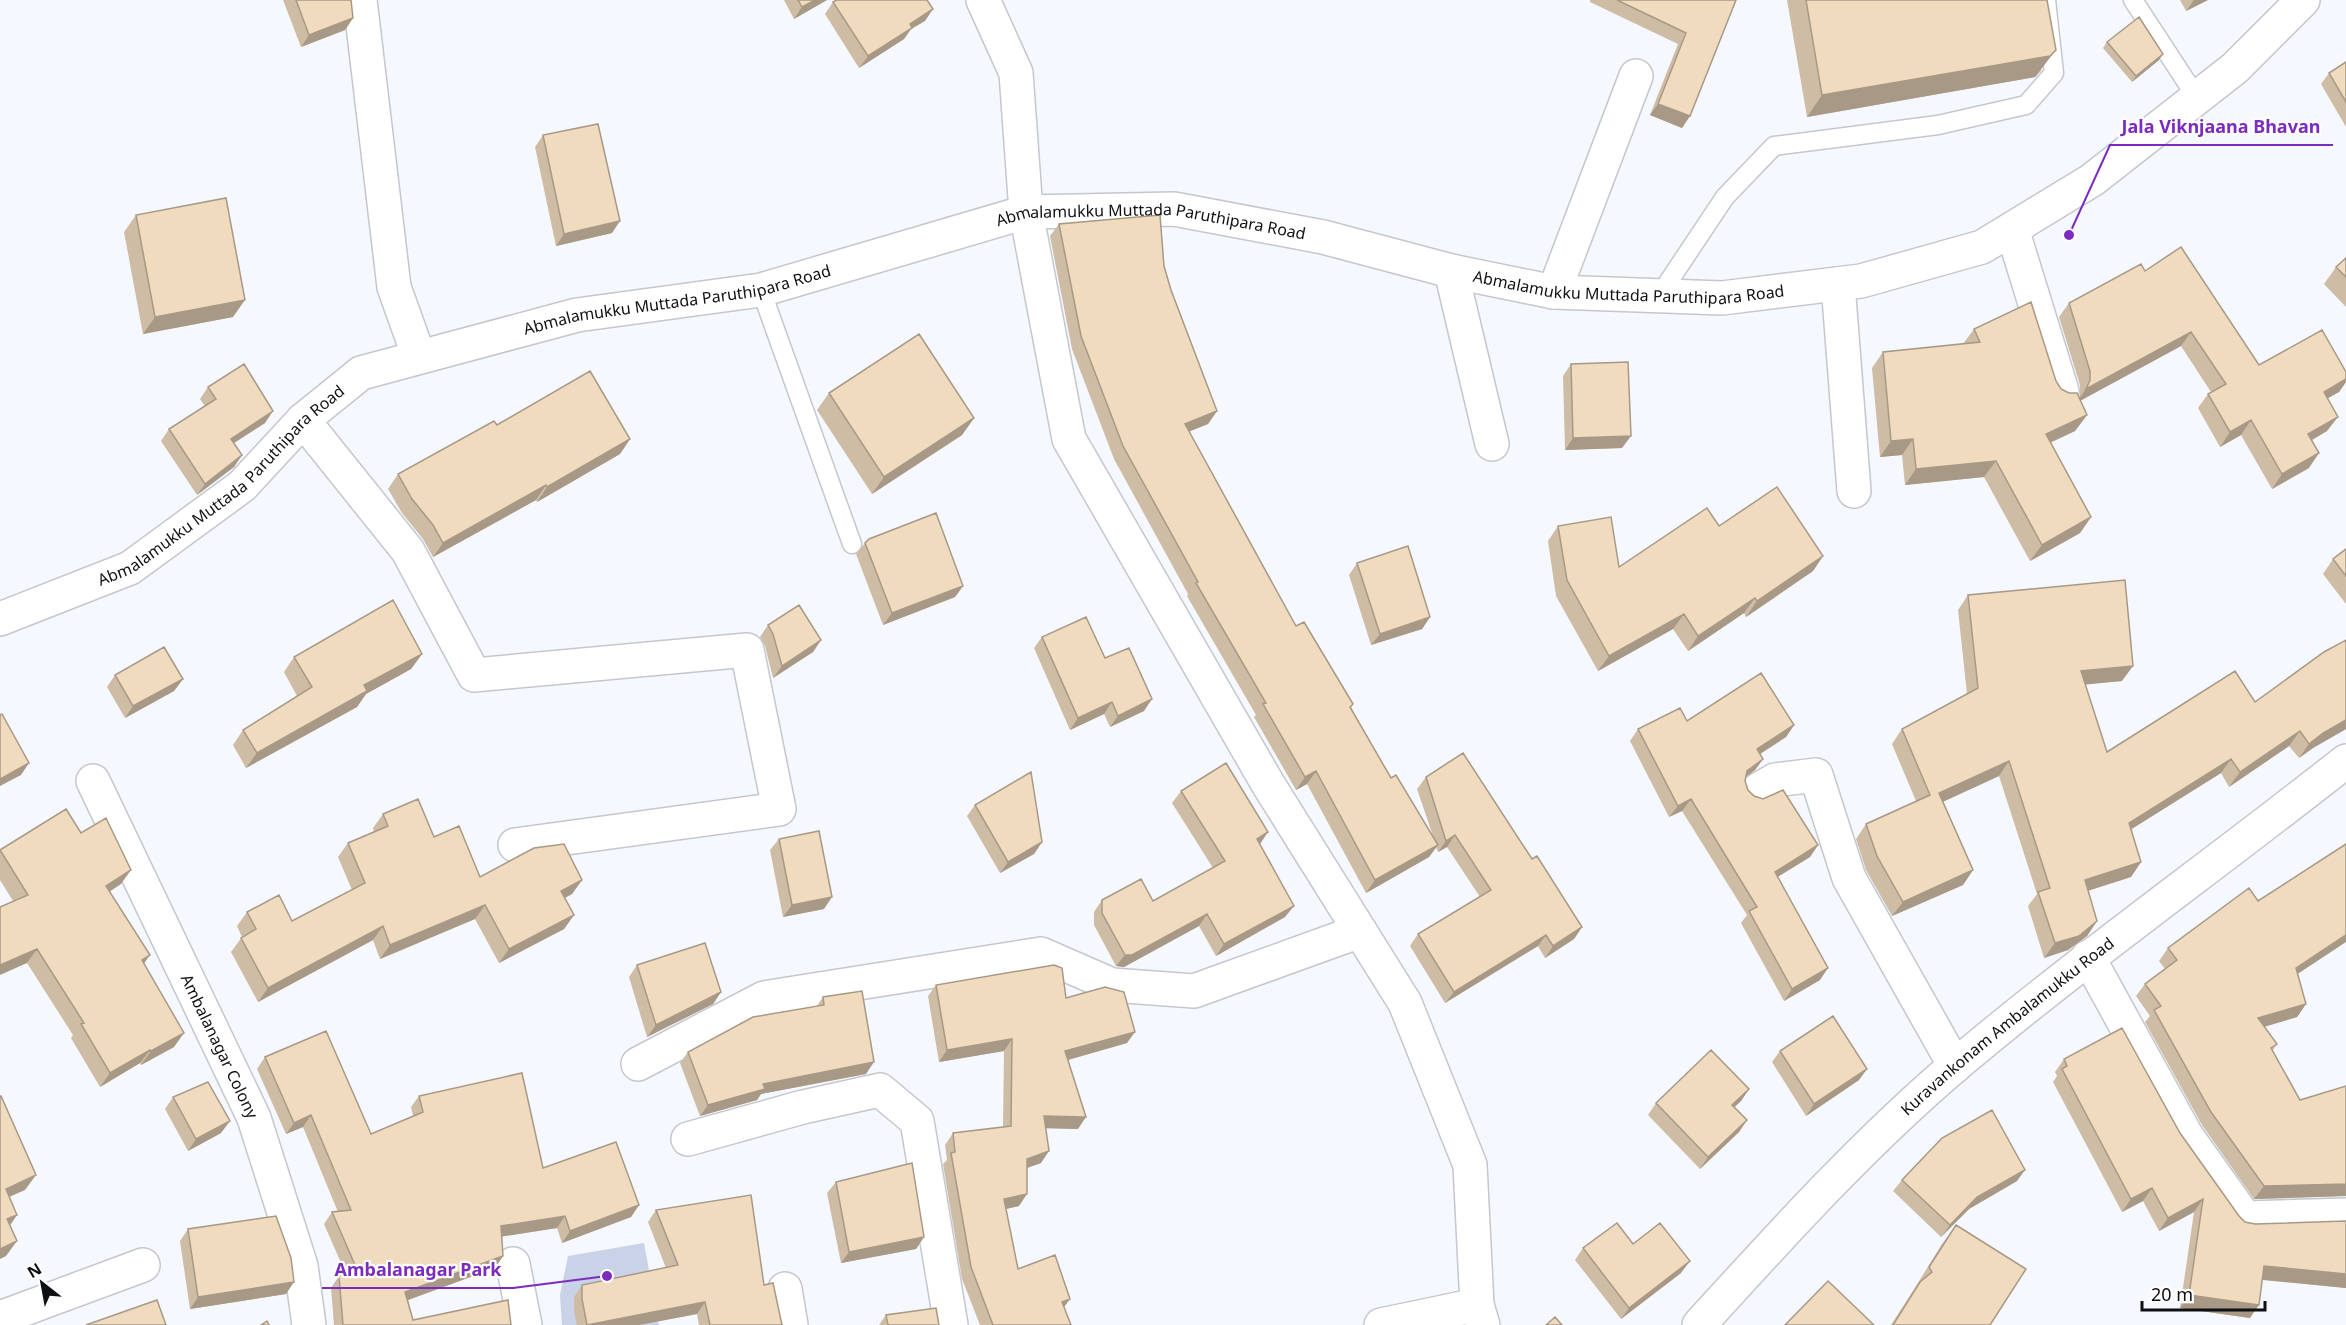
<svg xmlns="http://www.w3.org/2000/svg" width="2346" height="1325" font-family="'Noto Sans',sans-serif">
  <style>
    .green { fill: #c9d2e6 }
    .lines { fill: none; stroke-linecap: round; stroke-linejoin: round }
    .lane-casing { stroke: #c4c7ce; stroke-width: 21 }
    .street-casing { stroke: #c4c7ce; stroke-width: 36 }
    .secondary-casing { stroke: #c4c7ce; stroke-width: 36 }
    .lane { stroke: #fff; stroke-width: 18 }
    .street { stroke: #fff; stroke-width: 33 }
    .secondary { stroke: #fff; stroke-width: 33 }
    .wall { fill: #cebca4 }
    .shaded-wall { fill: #a89986 }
    .building { fill: #f0dbbf; stroke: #a89986; stroke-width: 1.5 }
    .labels { text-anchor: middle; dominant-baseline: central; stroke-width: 4.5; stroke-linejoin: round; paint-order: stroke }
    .street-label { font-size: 16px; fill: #0f1013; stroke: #fff }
    .leader { fill: none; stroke: #7b2cbf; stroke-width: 2 }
    .callout-dot { fill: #7b2cbf; stroke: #fff; stroke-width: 2 }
    .callout-label { font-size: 18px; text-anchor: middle; font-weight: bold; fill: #7b2cbf; stroke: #fff; stroke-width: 4.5; stroke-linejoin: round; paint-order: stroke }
  </style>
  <rect width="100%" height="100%" fill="#f5f8ff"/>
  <path class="green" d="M644 1243 659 1325H562L560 1295 568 1256Z"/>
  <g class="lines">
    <g class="lane-casing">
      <path id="lane" d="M2133 0 2197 98
        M761 290 852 544
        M1659 296 1725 197 1774 146 1938 125 2026 105 2054 73 2046 0"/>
    </g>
    <g class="street-casing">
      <g id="street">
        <path d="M360 0 394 287 419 357"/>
        <path d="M983 0 1016 73 1026 212 1069 439 1268 784 1405 1003 1470 1165 1477 1305 1483 1325"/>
        <path d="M2012 229 2062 391"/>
        <path d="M1451 271 1492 444"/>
        <path d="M1838 284 1854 491"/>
        <path d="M1554 292 1636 76"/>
        <path d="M303 420 408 551 474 675 747 650 779 809 515 845"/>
        <path id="s1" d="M93 781 254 1118 301 1266 309 1325"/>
        <path d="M1755 792 1775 780 1816 775 1849 878 1955 1066"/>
        <path d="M2088 957 2186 1135 2245 1218 2346 1215"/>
        <path d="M638 1064 764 998 1041 954 1112 985 1194 991 1360 931"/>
        <path d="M688 1139 803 1107 880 1090 917 1121 951 1325"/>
        <path d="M513 1264 525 1325"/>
        <path d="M785 1289 791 1325"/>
        <path d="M0 1318 143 1265"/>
        <path d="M1381 1325 1477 1305"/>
        <path id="s2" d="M1699 1325C1781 1235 1864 1143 1957 1064 2083 958 2217 863 2346 761"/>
      </g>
    </g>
    <g class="secondary-casing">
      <g id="secondary">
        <path id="s3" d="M0 619 130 568 242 486 303 420 361 373 577 315 761 290 1026 212 1174 209 1323 237 1451 271 1554 292 1722 298 1861 281 1982 247 2092 180 2235 68 2303 0"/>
      </g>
    </g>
    <use href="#lane" class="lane"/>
    <use href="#street" class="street"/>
    <use href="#secondary" class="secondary"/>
  </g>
  <path class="wall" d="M283 0H351L353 18 345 30 301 47Z
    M784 0H827L794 19Z
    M1590 0H1736L1690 116 1682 128 1650 115 1678 44 1590 2Z
    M1787 0H2047L2041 71 2035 77 1807 117Z
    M2180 0H2208L2186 11Z
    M833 2 925 21 911 29 904 39 859 68 825 14Z
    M2107 42 2159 60 2132 82 2103 48Z
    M2346 62V127L2321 84 2329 73Z
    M543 135 612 233 556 246 535 147Z
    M136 215 233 317 143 334 124 232Z
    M1059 224 1164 266 1171 290 1217 411 1208 424 1189 431 1296 626 1353 704 1351 708 1391 778 1433 836 1417 789 1426 777 1532 859 1582 927 1574 939 1545 958 1538 946 1445 1003 1410 946 1418 934 1480 897 1447 847 1438 852 1436 847 1429 857 1366 893 1307 784 1296 790 1254 717 1256 715 1187 596 1188 594 1114 459 1072 349 1050 236Z
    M2346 258V307L2324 284 2336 267Z
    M2145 271 2259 365 2346 372V382L2339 392 2328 398 2327 431 2312 440 2309 468 2272 489 2241 435 2220 447 2198 408 2208 394 2211 392 2181 346 2080 401 2087 415 2075 431 2050 443 2091 517 2080 533 2030 561 1984 477 1905 485 1902 455 1880 457 1872 368 1883 352 1963 344 1974 329 2056 381 2061 389 2079 398 2080 395V385L2059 317 2069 303Z
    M1571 364 1622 448 1565 450 1563 376Z
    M208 387 265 423 234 443 242 455 234 467 197 495 161 441 169 429 205 406 200 399Z
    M829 393 974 418 962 435 872 494 817 410Z
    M497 425 630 439 620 454 537 502 536 500 433 557 423 539 402 513 388 489 398 474Z
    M1558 526 1619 567 1719 526 1823 556 1813 571 1746 617 1744 613 1688 651 1673 629 1598 671 1556 596 1548 541Z
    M865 543 963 586 955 597 883 625 856 554Z
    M2346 549V604L2323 574 2333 559Z
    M1357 563 1430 617 1422 629 1371 645 1349 575Z
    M1968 595 2122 681 2085 684 2107 752 2255 702 2346 640V729L2313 748 2299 758 2289 746 2229 787 2221 773 2131 829 2141 862 2131 877 2088 891 2097 921 2087 936 2068 950 2044 958 2028 906 2037 894 1999 776 1943 802 1973 870 1963 885 1892 916 1866 870 1856 839 1866 824 1916 801 1892 744 1902 729 1967 694 1958 610Z
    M768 625 821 640 813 652 773 678 765 646 760 637Z
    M1042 637 1105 658 1144 711 1110 727 1104 714 1070 730 1034 648Z
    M422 654 411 669 366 694 357 707 246 768 233 745 243 730 297 696 284 672 294 657Z
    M115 675 183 679 174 691 125 718 107 687Z
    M1687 721 1794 725 1786 737 1760 754 1763 759 1755 770 1746 777 1745 781 1748 790 1754 796 1818 845 1810 857 1777 877 1820 980 1784 1001 1741 923 1747 915 1682 811 1669 817 1630 741 1638 729Z
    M1181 791 1260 844 1285 917 1216 956 1199 926 1124 967 1116 966 1094 925V912L1102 900 1153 901 1213 868 1172 803Z
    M975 805 1042 842 1034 854 1000 873 967 816Z
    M383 814 434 837 480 877 582 880 572 894 565 898 574 915 564 929 499 963 475 919 380 959 373 940 258 1002 231 952 242 937 237 926 247 912 292 921 352 890 338 857 348 843 374 832 373 828Z
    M81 833 121 884 109 892 144 963 174 1047 141 1065 140 1063 100 1087 71 1038 73 1035 27 963 13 901 0 880V850Z
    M779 839 824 909 783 917 770 850Z
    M2168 948 2298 974 2306 1004 2297 1017 2264 1027 2277 1044 2273 1050 2346 1196 2254 1199 2202 1125 2145 1022 2150 1016 2136 996 2145 984 2165 969 2159 961Z
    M637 965 721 992 713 1004 647 1037 629 977Z
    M936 985 1066 998 1127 1043 1068 1060 1078 1129 1046 1128 1041 1163 1027 1168 1019 1206 1006 1209 1018 1269 1064 1308 1071 1325H980L962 1279 943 1164 947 1160 945 1145 953 1133 1003 1127 1004 1051 939 1062 928 996Z
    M823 997 866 1074 761 1094 757 1100 700 1116 680 1063 688 1052 817 1006Z
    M1780 1051 1859 1080 1806 1116 1772 1062Z
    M265 1057 371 1134 413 1116 411 1107 419 1096 543 1168 639 1205 631 1217 562 1243 557 1228 502 1236 503 1256 495 1268 408 1300 413 1320 511 1325H334L331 1288 339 1276 345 1272 324 1224 332 1212H338L303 1127 286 1134 257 1069Z
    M2064 1059 2180 1133 2239 1216 2245 1222 2255 1224 2346 1221V1288L2262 1280 2250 1318 2180 1308 2194 1212 2159 1231 2143 1201 2122 1212 2053 1082 2057 1076 2055 1072Z
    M1749 1089 1741 1101 1734 1107 1747 1120 1739 1132 1700 1169 1648 1115 1656 1103Z
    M173 1097 221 1133 188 1151 165 1109Z
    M1902 1180 2017 1181 1969 1209 1941 1237 1893 1191Z
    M836 1182 924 1237 916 1249 841 1263 827 1193Z
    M656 1210 764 1285 782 1325H699L697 1314 639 1325H577L574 1311V1297L582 1285 666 1268 648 1222Z
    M1956 1225 1990 1325H1891L1916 1286 1942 1244Z
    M188 1229 286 1294 190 1309 180 1241Z
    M1633 1244 1681 1273 1621 1319 1575 1260 1583 1248Z
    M886 1315 939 1325H879Z"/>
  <path class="shaded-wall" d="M815 0H827L794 19 802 7Z
    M2194 0H2208L2186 11Z
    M933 9 925 21 911 29 904 39 859 68 868 56 910 24Z
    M353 18 345 30 301 47 309 35Z
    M2056 50 2035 77 1807 117 1822 95Z
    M2163 54 2159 60 2132 82 2136 76Z
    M1658 104 1690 116 1682 128 1650 115Z
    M620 221 612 233 556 246 564 234Z
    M245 300 233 317 143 334 155 317Z
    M2191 332 2181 346 2076 403 2086 389Z
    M2346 379V382L2339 392 2314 406 2324 392Z
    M273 411 265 423 223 450 231 439Z
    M1217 411 1208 424 1176 437 1185 424Z
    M2087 415 2075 431 2034 450 2046 434Z
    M2338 417 2327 431 2298 448 2308 434Z
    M974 418 962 435 872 494 884 477Z
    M2251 420 2241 435 2220 447 2230 432Z
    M1631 436 1622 448 1565 450 1573 438Z
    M630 439 620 454 537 502 547 487Z
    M1913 439 1902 455 1880 457 1891 441Z
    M2319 453 2309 468 2272 489 2282 474Z
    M242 455 234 467 197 495 205 484Z
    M1996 461 1984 477 1905 485 1916 469Z
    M546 485 536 500 433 557 443 543Z
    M2091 517 2080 533 2030 561 2042 545Z
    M1823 556 1813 571 1746 617 1757 601Z
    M963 586 955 597 883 625 892 613Z
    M1755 598 1744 613 1688 651 1698 636Z
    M1684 614 1673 629 1598 671 1609 656Z
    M1430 617 1422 629 1371 645 1380 634Z
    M821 640 813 652 773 678 782 666Z
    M422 654 411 669 366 694 357 707 246 768 257 753 364 685Z
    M2133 666 2122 681 2071 686 2081 671Z
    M183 679 174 691 125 718 133 706Z
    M1152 699 1144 711 1110 727 1118 716Z
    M1112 702 1104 714 1070 730 1078 718Z
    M2346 720V729L2313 748 2299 758 2309 744 2323 733Z
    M1794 725 1786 737 1749 761 1757 749Z
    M2300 731 2289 746 2229 787 2240 772Z
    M1763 759 1755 770 1739 782 1747 771Z
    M2231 759 2221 773 2119 837 2129 823Z
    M2009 761 1999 776 1929 808 1939 793Z
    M29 763 21 775 0 786V779Z
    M1316 771 1307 784 1296 790 1305 777Z
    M1691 799 1682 811 1669 817 1678 806Z
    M1268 832 1260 844 1249 851 1257 839Z
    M1455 835 1447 847 1438 852 1446 841Z
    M1042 842 1034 854 1000 873 1008 862Z
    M1438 845 1429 857 1366 893 1375 880Z
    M1818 845 1810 857 1766 884 1775 872Z
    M2141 862 2131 877 2074 895 2085 880Z
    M131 870 121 884 96 900 106 886Z
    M1973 870 1963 885 1892 916 1903 902Z
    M582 880 572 894 551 905 561 891Z
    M832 897 824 909 783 917 792 905Z
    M485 905 475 919 380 959 390 945Z
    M1294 906 1285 917 1216 956 1224 944Z
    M1207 914 1199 926 1124 967 1116 966 1125 955Z
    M574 915 564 929 499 963 509 949Z
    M2097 921 2087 936 2068 950 2044 958 2055 943Z
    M383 926 373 940 258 1002 268 988Z
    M1582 927 1574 939 1545 958 1553 946Z
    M1546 935 1538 946 1445 1003 1454 992Z
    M2346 935V942L2287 981 2296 968Z
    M37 949 27 963 0 975V965Z
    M150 955 140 969 142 960Z
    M1828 968 1820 980 1784 1001 1792 989Z
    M721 992 713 1004 647 1037 656 1025Z
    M2306 1004 2297 1017 2249 1031 2258 1018Z
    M1135 1032 1127 1043 1057 1063 1065 1051Z
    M184 1033 174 1047 141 1065 151 1051Z
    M1012 1039 1004 1051 939 1062 947 1050Z
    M150 1050 140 1063 100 1087 110 1073Z
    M874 1062 866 1074 761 1094 757 1100 700 1116 708 1105 763 1084Z
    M1867 1069 1859 1080 1806 1116 1814 1104Z
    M1749 1089 1741 1101 1724 1117 1732 1105Z
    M311 1115 303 1127 286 1134 294 1123Z
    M1044 1116 1086 1117 1078 1129 1036 1128Z
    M1747 1120 1739 1132 1700 1169 1708 1157Z
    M230 1121 221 1133 188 1151 196 1139Z
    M1049 1151 1041 1163 1018 1171 1027 1159Z
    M2025 1170 2017 1181 1969 1209 1941 1237 1950 1225 1977 1197Z
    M36 1175 25 1190 0 1201 6 1189Z
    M2346 1184V1196L2254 1199 2264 1186Z
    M2152 1188 2143 1201 2122 1212 2131 1199Z
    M1027 1194 1019 1206 996 1211 1004 1199Z
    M2203 1199 2194 1212 2159 1231 2168 1218Z
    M639 1205 631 1217 562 1243 570 1231Z
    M17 1215 7 1230V1219Z
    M565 1216 557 1228 493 1238 501 1226Z
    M924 1237 916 1249 841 1263 849 1252Z
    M17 1241 6 1256 0 1259V1249Z
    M503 1256 495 1268 397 1304 405 1292Z
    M1690 1261 1681 1273 1621 1319 1629 1308Z
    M2264 1266 2346 1274V1288L2255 1279Z
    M294 1282 286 1294 190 1309 198 1297Z
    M2189 1295 2259 1305 2250 1318 2180 1308Z
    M1070 1299 1062 1310V1302Z
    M705 1302 697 1314 639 1325H588Z"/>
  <path class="building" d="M296 0H351L353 18 309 35Z
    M798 0H815L802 7Z
    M837 0H927L933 9 910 24 912 28 868 56 833 2Z
    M1617 0H1736L1690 116 1658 104 1686 33Z
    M1806 0H2047L2056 50 2050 56 1822 95Z
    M2139 17 2163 54 2136 76 2107 42Z
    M2346 62V102L2329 73Z
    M598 124 620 221 564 234 543 135Z
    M226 198 245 300 155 317 136 215Z
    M1160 215 1164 266 1171 290 1217 411 1185 424 1296 626 1304 622 1353 704 1350 707 1391 778 1396 775 1438 845 1375 880 1316 771 1305 777 1263 704 1266 703 1196 583 1198 582 1123 446 1081 336 1059 224Z
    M2181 247 2259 365 2322 330 2346 372V379L2324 392 2338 417 2308 434 2319 453 2282 474 2251 420 2230 432 2208 394 2226 384 2191 332 2086 389 2090 380V371L2069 303 2141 264 2145 271Z
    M2346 258V277L2336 267Z
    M2031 302 2056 381 2061 389 2069 393H2077L2087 415 2046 434 2091 517 2042 545 1996 461 1916 469 1913 439 1891 441 1883 352 1980 342 1974 329Z
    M919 334 974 418 884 477 829 393Z
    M1628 362 1631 436 1573 438 1571 364Z
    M244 364 273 411 231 439 242 455 205 484 169 429 216 399 208 387Z
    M590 371 630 439 547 487 546 485 443 543 433 525 412 499 398 474 494 421 497 425Z
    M1777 487 1823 556 1757 601 1755 598 1698 636 1684 614 1609 656 1567 580 1558 526 1611 517 1619 567 1707 508 1719 526Z
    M936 513 963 586 892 613 865 543 869 539Z
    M1408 546 1430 617 1380 634 1357 563Z
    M2346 549V576L2333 559Z
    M2125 580 2133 666 2081 671 2107 752 2235 671 2255 702 2324 652 2346 640V720L2323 733 2309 744 2300 731 2240 772 2231 759 2129 823 2141 862 2085 880 2097 921 2079 936 2055 943 2038 892 2050 888 2009 761 1939 793 1973 870 1903 902 1877 856 1866 824 1930 795 1902 729 1978 688 1968 595Z
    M393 600 422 654 364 685 367 691 257 753 243 730 312 687 294 657Z
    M799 605 821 640 782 666 773 634 768 625Z
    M1086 617 1105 658 1129 648 1152 699 1118 716 1112 702 1078 718 1042 637Z
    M164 647 183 679 133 706 115 675Z
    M1761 673 1794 725 1757 749 1763 759 1747 771 1745 781 1748 790 1754 796 1763 799 1783 790 1818 845 1775 872 1828 968 1792 989 1749 911 1757 907 1691 799 1678 806 1638 729 1680 708 1687 721Z
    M2 714 29 763 0 779V715Z
    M1463 753 1532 859 1537 856 1582 927 1553 946 1546 935 1454 992 1418 934 1491 890 1455 835 1446 841 1426 777Z
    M1226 763 1268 832 1257 839 1294 906 1224 944 1207 914 1132 955H1125L1102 913V900L1141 879 1153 901 1225 861 1181 791Z
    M1031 772 1042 842 1008 862 975 805Z
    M418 799 434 837 459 826 480 877 534 848 564 844 582 880 561 891 574 915 509 949 485 905 390 945 383 926 268 988 241 938 256 929 247 912 279 895 292 921 365 883 348 843 388 826 383 814Z
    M66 809 81 833 106 818 131 870 106 886 150 955 142 960 184 1033 151 1051 150 1050 110 1073 81 1024 84 1023 37 949 0 965V907L28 895 0 850Z
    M819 831 832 897 792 905 779 839Z
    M2346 844V935L2296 968 2306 1004 2258 1018 2277 1044 2271 1048 2300 1100 2346 1086V1184L2264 1186 2211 1112 2154 1010 2161 1006 2145 984 2177 960 2168 948 2249 888 2258 901Z
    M705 943 721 992 656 1025 637 965Z
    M1054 965 1062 968 1066 998 1105 987 1124 992 1135 1032 1065 1051 1086 1117 1044 1116 1049 1151 1027 1159V1194L1004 1199 1018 1269 1055 1255 1070 1299 1062 1302 1071 1325H993L971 1267 951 1153 955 1152 953 1133 1011 1126 1012 1039 947 1050 936 985Z
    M862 991 874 1062 763 1084 765 1089 708 1105 688 1052 753 1017 824 1005 823 997Z
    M1833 1016 1867 1069 1814 1104 1780 1051Z
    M2122 1028 2180 1133 2239 1216 2245 1222 2255 1224 2346 1221V1274L2264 1266 2259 1305 2189 1295 2203 1199 2168 1218 2152 1188 2131 1199 2062 1069 2067 1066 2064 1059Z
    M326 1031 371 1134 423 1112 419 1096 522 1073 543 1168 616 1142 639 1205 570 1231 565 1216 501 1226 503 1256 405 1292 413 1320 508 1300 511 1325H343L339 1276 355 1265 332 1212 351 1210 311 1115 294 1123 265 1057Z
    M1711 1050 1749 1089 1732 1105 1747 1120 1708 1157 1656 1103Z
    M208 1082 230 1121 196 1139 173 1097Z
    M0 1096H1L36 1175 6 1189 17 1215 7 1219 17 1241 0 1249Z
    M1992 1110 2025 1170 1977 1197 1950 1225 1902 1180 1942 1138Z
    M912 1163 924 1237 849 1252 836 1182Z
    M751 1195 764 1285 773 1283 782 1325H710L705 1302 587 1325 582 1299V1285L678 1265 656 1210Z
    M276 1216 291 1258 294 1282 198 1297 188 1229Z
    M1617 1223 1633 1244 1660 1223 1690 1261 1629 1308 1583 1248Z
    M1956 1225 2026 1269 1990 1325H1893L1920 1282 1932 1272 1929 1267Z
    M1828 1281 1874 1325H1785Z
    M157 1300 166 1325H86Z
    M936 1308 939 1325H888L886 1315Z
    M1555 1317 1562 1325H1546Z
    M267 1321 269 1325H261Z"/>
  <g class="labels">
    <g class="street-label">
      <text stroke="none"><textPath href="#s3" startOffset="1254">Abmalamukku Muttada Paruthipara Road</textPath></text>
      <text stroke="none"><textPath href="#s3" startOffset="1740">Abmalamukku Muttada Paruthipara Road</textPath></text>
      <text stroke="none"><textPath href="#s3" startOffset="768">Abmalamukku Muttada Paruthipara Road</textPath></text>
      <text stroke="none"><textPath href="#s3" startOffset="262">Abmalamukku Muttada Paruthipara Road</textPath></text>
      <text stroke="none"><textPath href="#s2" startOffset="430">Kuravankonam Ambalamukku Road</textPath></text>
      <text stroke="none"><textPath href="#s1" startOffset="294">Ambalanagar Colony</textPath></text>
    </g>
  </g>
  <path class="leader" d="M2069 235L2110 145H2333M607 1276L513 1288H322"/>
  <g class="callout-dot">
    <circle cx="2069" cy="235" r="6"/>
    <circle cx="607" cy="1276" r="6"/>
  </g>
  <g class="callout-label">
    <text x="2221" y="133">Jala Viknjaana Bhavan</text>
    <text x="418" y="1276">Ambalanagar Park</text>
  </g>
  <g transform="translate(42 1283) rotate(329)" stroke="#ffffff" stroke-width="4.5" paint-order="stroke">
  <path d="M0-4.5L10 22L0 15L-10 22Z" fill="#0f1013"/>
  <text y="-9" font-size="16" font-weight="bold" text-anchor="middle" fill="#0f1013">N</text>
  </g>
  <path d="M2142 1301v9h123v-9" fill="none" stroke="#0f1013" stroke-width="3"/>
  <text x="2151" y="1301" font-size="18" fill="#0f1013" stroke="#ffffff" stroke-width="4.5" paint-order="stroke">20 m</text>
</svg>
